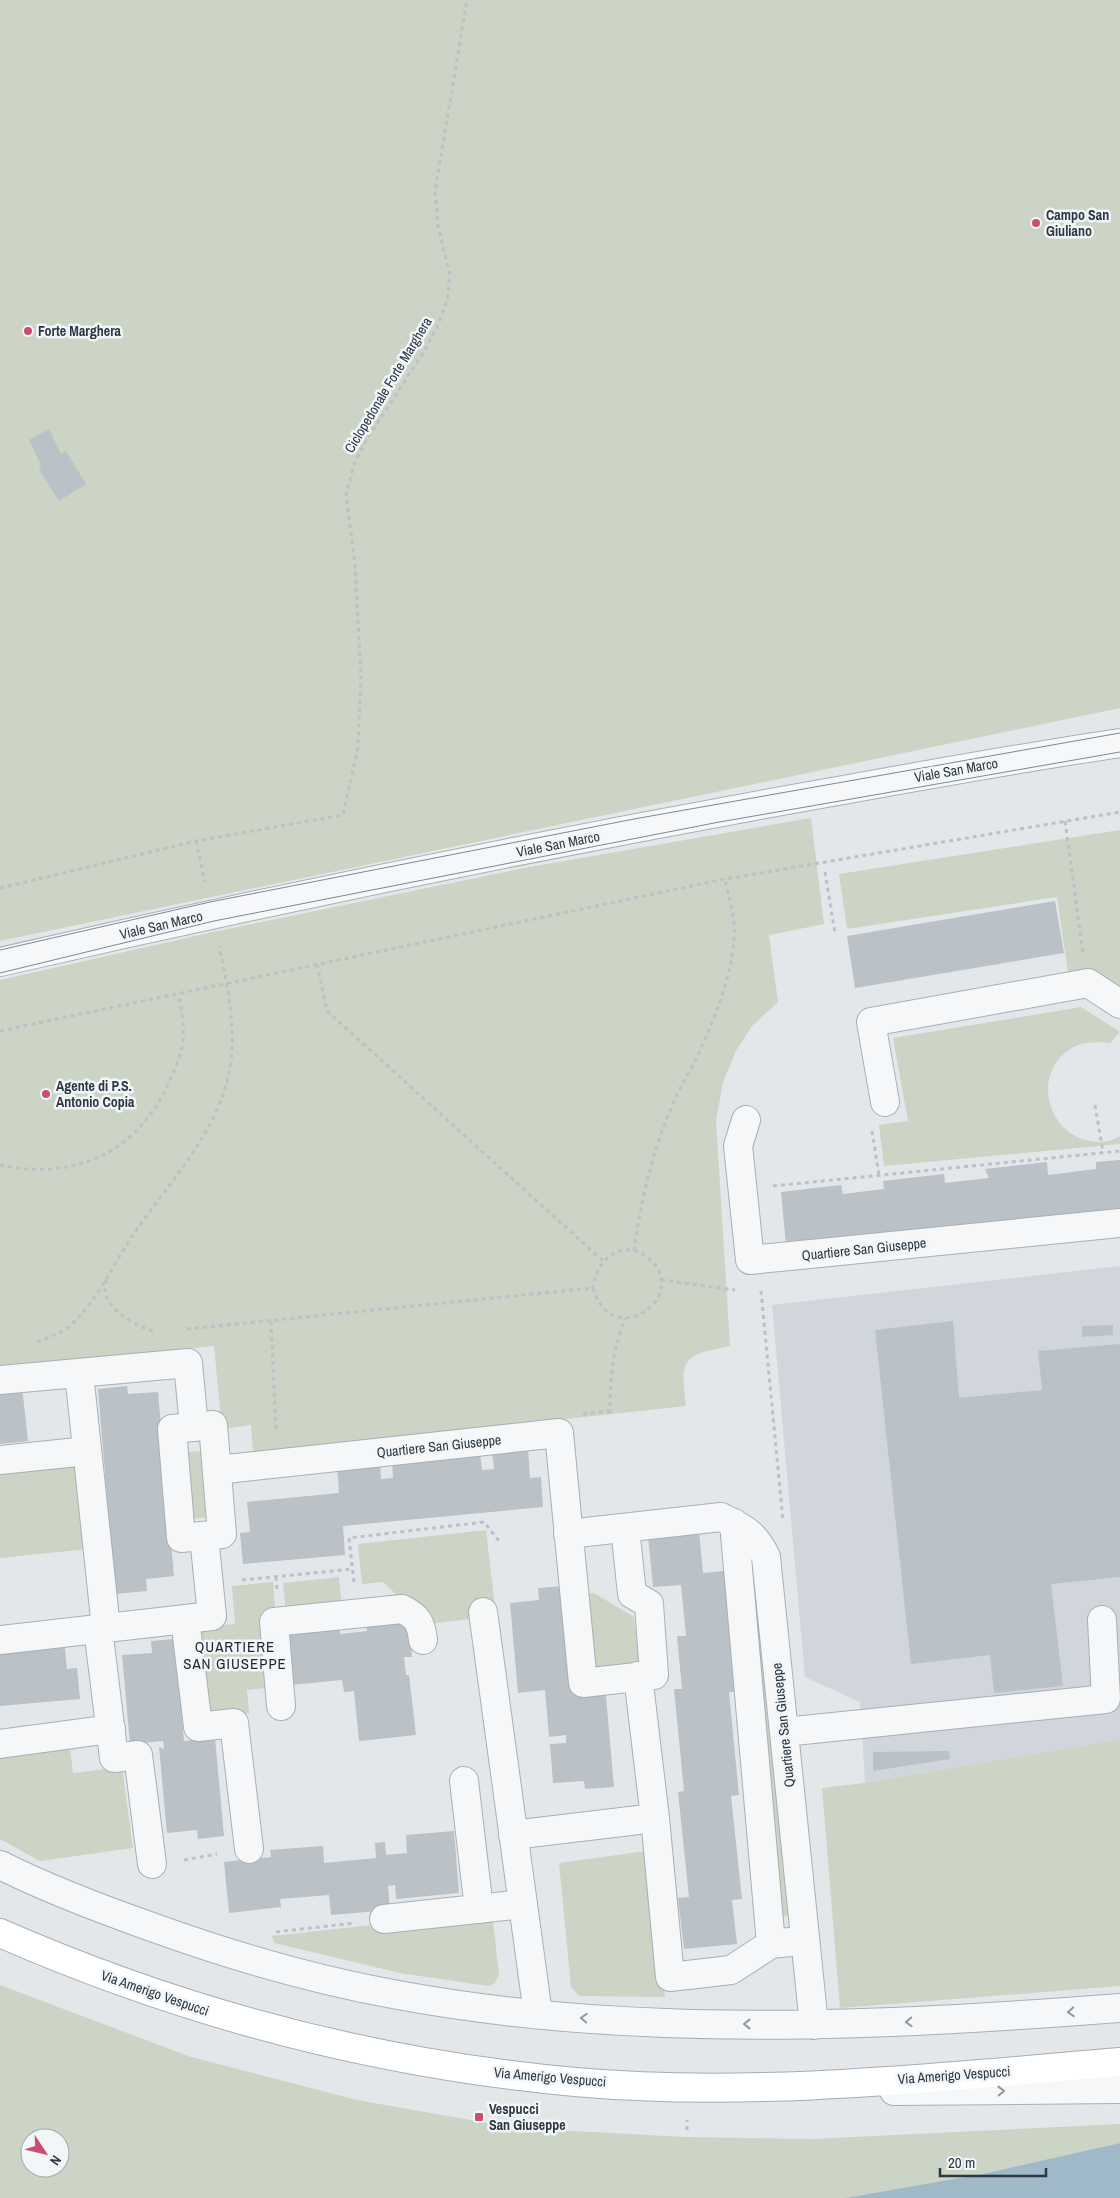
<svg xmlns="http://www.w3.org/2000/svg" width="1120" height="2198" font-family="'Archivo Narrow',sans-serif">
  <style>
    .built { fill: #d1d6dc }
    .green { fill: #cbd4c5; fill-rule: evenodd }
    .water { fill: #a0b9c9 }
    .building { fill: #bac1c7 }
    .lines { fill: none; stroke-linecap: round; stroke-linejoin: round }
    .minor-casing { stroke: #a8afb4; stroke-width: 30 }
    .major-casing { stroke: #a3adb6; stroke-width: 30 }
    .path { stroke: #bdc1c6; stroke-width: 3; stroke-dasharray: 4 4; stroke-linecap: butt }
    .minor { stroke: #f6f7f9; stroke-width: 28 }
    .major { stroke: #fff; stroke-width: 28 }
    .tram { stroke: #7d8993; stroke-width: 1 }
    .oneway { stroke: #90979e }
    .poi-dot { fill: #c94f72; stroke: #f3f6f8; stroke-width: 2 }
    .labels { text-anchor: middle; dominant-baseline: central; stroke-width: 5; stroke-linejoin: round; paint-order: stroke }
    .poi-label { font-size: 14px; font-weight: bold; fill: #2b3742; stroke: #f3f6f8; text-anchor: start }
    .street-label { font-size: 14px; fill: #2b3742; stroke: #f3f6f8 }
    .neighbourhood-label { font-size: 15px; letter-spacing: 1px; fill: #1e2833; stroke: #f3f6f8 }
  </style>
  <rect width="100%" height="100%" fill="#e3e7ea"/>
  <path class="built" d="M1120 1266V1739L865 1783 860 1702 805 1677 772 1305Z"/>
  <path class="green" d="M0 0H1120V708L0 941Z
    M811 818 824 924 769 935 778 1002 752 1026 736 1051 723 1082 716 1121 730 1346C682 1356 680 1357 686 1406L253 1453 251 1425 222 1429 214 1346 0 1368V980L213 932 524 868Z
    M1120 830V994L1069 979 1057 897 847 929 839 874Z
    M1081 1007 1120 1032 1110 1043C1099 1042 1087 1041 1076 1046 1031 1067 1044 1133 1090 1141 1100 1143 1111 1142 1120 1136V1144L884 1166 879 1125 908 1121 893 1038Z
    M204 1451 210 1517 190 1519 183 1452Z
    M79 1459 88 1549 0 1558V1468Z
    M486 1530 496 1616 428 1624 383 1582 362 1584 358 1544Z
    M756 1564 791 1916 778 1917 742 1565Z
    M339 1577 342 1608 286 1614 283 1583Z
    M273 1582 276 1617 277 1687 247 1690 249 1713 202 1718 193 1628 235 1624 232 1586Z
    M594 1593 634 1617 640 1669 594 1674 585 1594Z
    M1120 1739V1986L840 2008 822 1788 865 1783Z
    M69 1740 73 1773 122 1767 133 1848 40 1861 0 1839V1749Z
    M646 1851 665 1997 579 1996 571 1987 559 1863Z
    M492 1912 499 1975 494 1984 488 1986 400 1973 274 1943 272 1936Z
    M0 1985 191 2057 357 2100 516 2128 685 2137 813 2139 1120 2124V2143L1047 2160 997 2198H0ZM30 2138H60V2168H30Z"/>
  <path class="water" d="M1120 2143V2198H846L983 2174Z"/>
  <path class="building" d="M49 429 61 454 66 451 86 484 59 501 39 469 41 465 29 440Z
    M1055 901 1064 953 855 988 847 936Z
    M1120 1160V1209L993 1222 994 1232 941 1228 890 1232V1242L786 1246 781 1192 841 1185 843 1194 884 1189 883 1181 944 1174 945 1183 989 1178 985 1169 1047 1162 1048 1175 1096 1169V1162Z
    M953 1321 959 1398 1042 1390 1038 1351 1120 1344V1577L1051 1584 1063 1686 994 1693 990 1655 911 1664 875 1330Z
    M1113 1325V1335L1082 1337V1326Z
    M22 1386 28 1441 0 1444V1389Z
    M127 1386 128 1394 158 1392 174 1576 146 1579 147 1591 115 1594 98 1389Z
    M528 1449 530 1478 541 1477 543 1507 343 1526 345 1555 243 1564 240 1533 250 1532 247 1502 339 1493 337 1465 380 1461 381 1479 393 1478 392 1461 480 1453 482 1470 494 1469 492 1452Z
    M699 1531 703 1573 731 1570 736 1692H729L739 1795 731 1796 742 1899 732 1900 737 1944 684 1949 678 1898 689 1897 678 1792 684 1791 674 1689H682L677 1636H686L681 1585 653 1587 648 1536Z
    M565 1586 575 1688 605 1685 614 1787 585 1789 584 1781 553 1783 550 1744 566 1743V1735L549 1737 545 1690 518 1693 510 1603 539 1600 538 1588Z
    M365 1617 409 1621 412 1657H404L406 1675H409L416 1735 359 1741 354 1691 344 1692 342 1680 291 1685 285 1631 339 1625 340 1634 367 1631Z
    M64 1639 67 1669 77 1668 80 1699 0 1706V1645Z
    M175 1639 184 1741 215 1738 224 1836 198 1839 197 1830 167 1833 159 1747 164 1749 163 1741 130 1744 122 1655 152 1653 151 1641Z
    M949 1751 950 1759 873 1771V1752Z
    M454 1831 459 1893 396 1899 395 1885 388 1886 390 1910 331 1915 329 1895 280 1899 281 1907 229 1913 224 1862 271 1857 270 1850 323 1846 324 1863 376 1858 375 1843 385 1842 386 1855 407 1853 406 1835Z"/>
  <g class="lines">
    <g class="minor-casing">
      <path id="minor" d="M0 962C270 900 542 844 815 795 916 777 1018 758 1120 743
        M885 1102 871 1022 1088 983 1120 1004
        M746 1120 738 1146 750 1260 1120 1223
        M79 1373 106 1628
        M0 1380 188 1363 194 1427
        M213 1425 222 1534 181 1538 172 1429Z
        M0 1460 87 1451
        M217 1470 559 1433 583 1683 654 1675 649 1604 632 1594 625 1528
        M734 1523 771 1944
        M568 1534 721 1517C743 1528 755 1533 766 1557L814 2025
        M483 1612 538 2014
        M185 1619 198 1727 234 1723 249 1849
        M98 1629 114 1758 138 1755 152 1864
        M0 1640 212 1616 204 1536
        M281 1706 274 1622 402 1609C418 1617 421 1623 423 1640
        M784 1732 1106 1699 1102 1620
        M0 1744 111 1729
        M464 1781 479 1909
        M655 1818 670 1977 731 1970 771 1944 790 1942
        M513 1835 655 1818 638 1676
        M0 1865C48 1889 98 1908 149 1926 229 1955 314 1980 398 1995 636 2039 880 2026 1120 2008
        M384 1919 523 1904
        M894 2091 1120 2089"/>
    </g>
    <g class="major-casing">
      <path id="major" d="M0 1933C183 2013 376 2064 575 2082 755 2098 941 2077 1120 2062"/>
    </g>
    <path class="path" d="M1065 821 1083 953
      M196 841 205 882
      M825 872 835 933
      M0 888 196 841 343 815 358 747 361 676 355 564 346 494 355 462 367 439 423 353 438 325 447 301 450 275 438 226 435 191 467 0
      M317 964 327 1011 603 1261
      M0 1031 725 879 1120 812
      M1095 1105 1103 1152
      M872 1131 879 1175
      M0 1165C75 1181 137 1153 169 1082 175 1069 182 1054 183 1039 184 1024 181 1008 179 994
      M773 1186 1120 1151
      M634 1251C641 1198 654 1144 677 1095 683 1081 692 1068 698 1055 715 1017 737 965 734 924 733 909 728 894 725 879
      M106 1280C106 1284 105 1289 105 1293 111 1313 138 1327 156 1332
      M661 1280 735 1290
      M761 1291 783 1521
      M271 1321 276 1432
      M187 1329 593 1288C612 1355 695 1293 647 1257 621 1237 595 1262 593 1288
      M37 1342C51 1337 66 1331 76 1320 99 1297 113 1265 131 1238 164 1189 215 1136 228 1077 238 1035 228 987 219 946
      M583 1414 610 1411
      M610 1414C610 1376 612 1354 625 1318
      M276 1577 277 1589
      M242 1580 353 1569
      M354 1582 349 1538 484 1522 499 1541
      M184 1860 217 1854
      M276 1932 354 1923
      M687 2130V2120"/>
    <use href="#minor" class="minor"/>
    <use href="#major" class="major"/>
    <path class="tram" d="M0 950 210 902 634 819 1120 733
      M0 973 214 921 714 823 1120 752"/>
  </g>
  <defs><path id="oneway-chevron" d="M-2-3.5L2.5 0L-2 3.5" fill="none" stroke-width="1.6" stroke-linecap="round" stroke-linejoin="round" transform="scale(1.25)"/></defs>
  <g class="oneway">
    <use href="#oneway-chevron" transform="translate(1071 2012) rotate(176)"/>
    <use href="#oneway-chevron" transform="translate(584 2018) rotate(-176)"/>
    <use href="#oneway-chevron" transform="translate(909 2022) rotate(178)"/>
    <use href="#oneway-chevron" transform="translate(747 2024) rotate(-180)"/>
    <use href="#oneway-chevron" transform="translate(1001 2091) rotate(-1)"/>
  </g>
  <g class="poi-dot">
    <circle cx="1036" cy="223" r="5"/>
    <circle cx="28" cy="331" r="5"/>
    <circle cx="46" cy="1094" r="5"/>
    <rect x="474" y="2112" width="10" height="10" rx="2.5"/>
  </g>
  <g class="labels">
    <g class="poi-label">
      <text x="1046" y="215">Campo San<tspan x="1046" dy="16">Giuliano</tspan></text>
      <text x="38" y="331">Forte Marghera</text>
      <text x="56" y="1086">Agente di P.S.<tspan x="56" dy="16">Antonio Copia</tspan></text>
      <text x="489" y="2109">Vespucci<tspan x="489" dy="16">San Giuseppe</tspan></text>
    </g>
    <g class="street-label">
      <text transform="translate(388 385) rotate(-59)">Ciclopedonale Forte Marghera</text>
      <text transform="translate(956 770) rotate(-10)">Viale San Marco</text>
      <text transform="translate(558 844) rotate(-11)">Viale San Marco</text>
      <text transform="translate(161 925) rotate(-13)">Viale San Marco</text>
      <text transform="translate(864 1249) rotate(-6)">Quartiere San Giuseppe</text>
      <text transform="translate(439 1446) rotate(-6)">Quartiere San Giuseppe</text>
      <text transform="translate(783 1725) rotate(-96)">Quartiere San Giuseppe</text>
      <text transform="translate(155 1993) rotate(19)">Via Amerigo Vespucci</text>
      <text transform="translate(954 2075) rotate(-4)">Via Amerigo Vespucci</text>
      <text transform="translate(550 2077) rotate(5)">Via Amerigo Vespucci</text>
    </g>
    <g class="neighbourhood-label">
      <text x="235" y="1646">QUARTIERE<tspan x="235" dy="17">SAN GIUSEPPE</tspan></text>
    </g>
  </g>
  <g transform="translate(45 2153) rotate(125)"><circle r="24" fill="#f3f6f8" stroke="#a3aaaf"/>
  <path d="M0-4L9 19L0 12L-9 19Z" fill="#c94f72"/>
  <text y="-8" font-size="14" font-weight="bold" text-anchor="middle" fill="#2b3742">N</text>
  </g>
  <path d="M940 2168v8h106v-8" fill="none" stroke="#2b3742" stroke-width="2.5"/>
  <text x="948" y="2168" font-size="15" fill="#2b3742" stroke="#f3f6f8" stroke-width="4" paint-order="stroke">20 m</text>
</svg>
